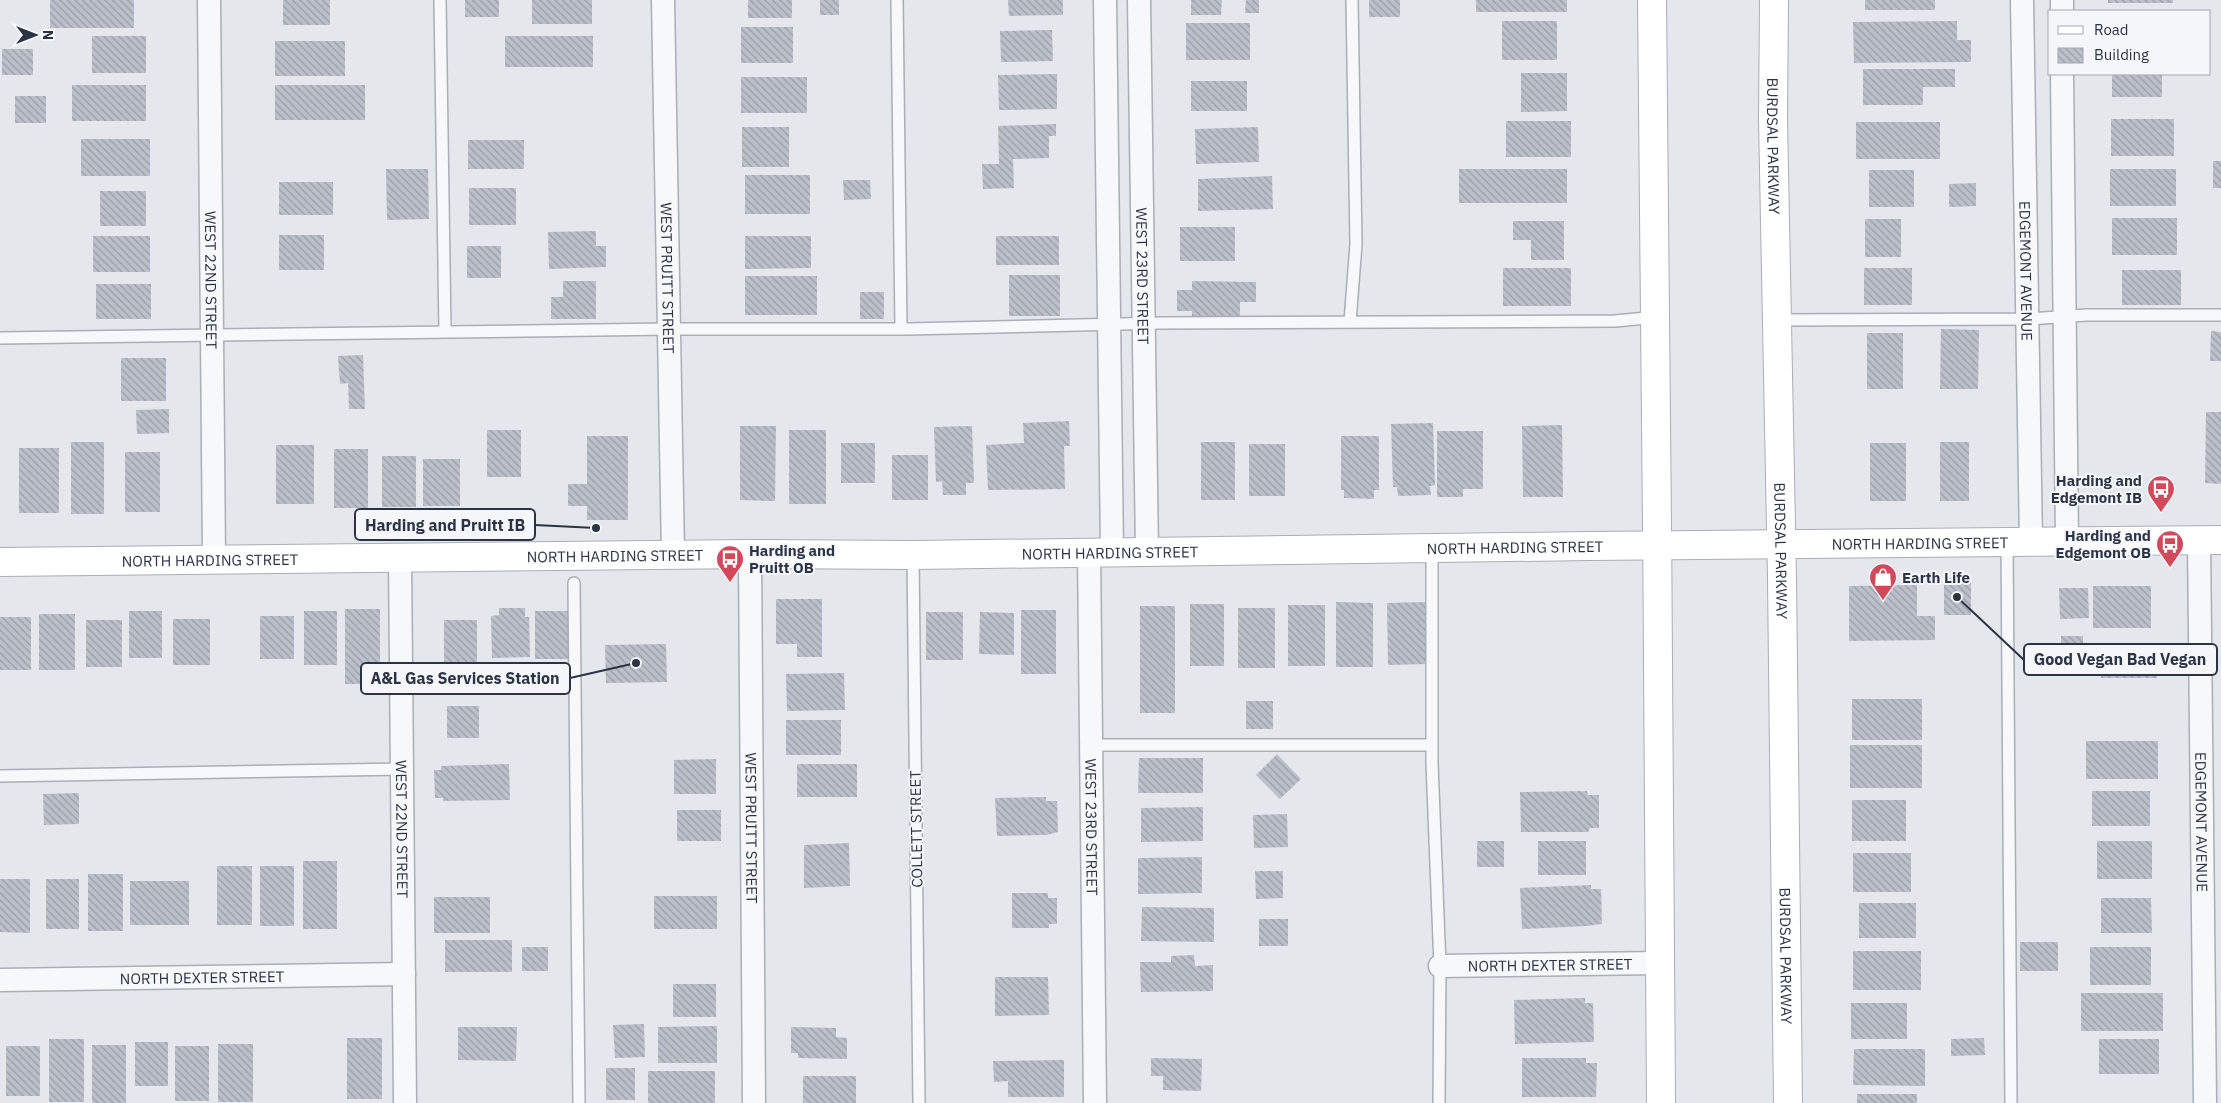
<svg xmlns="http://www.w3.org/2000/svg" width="2221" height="1103" font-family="'IBM Plex Sans',sans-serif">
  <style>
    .building { fill: url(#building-back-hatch) }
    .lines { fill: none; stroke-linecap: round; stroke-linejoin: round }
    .lane-casing { stroke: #a9aeb7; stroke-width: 14 }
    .street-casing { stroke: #a9aeb7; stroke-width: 25 }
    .secondary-casing { stroke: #a9aeb7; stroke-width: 30 }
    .lane { stroke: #f7f8fa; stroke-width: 11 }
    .street { stroke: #f7f8fa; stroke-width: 22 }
    .secondary { stroke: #fff; stroke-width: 28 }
    .labels { text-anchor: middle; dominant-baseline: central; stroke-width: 4; stroke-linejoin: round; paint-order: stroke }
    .street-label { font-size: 15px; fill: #2b3445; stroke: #f4f6f9 }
    .poi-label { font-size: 15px; font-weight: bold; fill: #2b3445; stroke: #f4f6f9; text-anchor: end }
    .leader { fill: none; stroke: #2b3445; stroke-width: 2 }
    .callout-dot { fill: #2b3445; stroke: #f4f6f9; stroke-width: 2 }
    .callout { fill: #f4f6f9; stroke: #2b3445; stroke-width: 2 }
    .callout-label { font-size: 16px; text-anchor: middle; font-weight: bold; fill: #2b3445 }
  </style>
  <defs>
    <pattern id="building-back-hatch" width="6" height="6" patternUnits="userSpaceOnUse" patternTransform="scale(1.25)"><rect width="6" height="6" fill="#bbc0ca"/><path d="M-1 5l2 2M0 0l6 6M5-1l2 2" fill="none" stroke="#989da6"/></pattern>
  </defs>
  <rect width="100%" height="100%" fill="#e4e7ec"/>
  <path class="building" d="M50 0H134V28H50Z
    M283 0H330V25H283Z
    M465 0H499V17H465Z
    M532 0H592V24H532Z
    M748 0H792V18H748Z
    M820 0H839V15H820Z
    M1008 0H1063V15L1009 16Z
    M1191 0H1222L1221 15H1191Z
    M1246 0H1259V13H1245Z
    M1369 0H1400V17H1369Z
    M1476 0H1567V12H1476Z
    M1865 0H1935V10H1865Z
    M2108 0H2173V3H2108Z
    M1502 21H1557V60H1502Z
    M1957 21V40H1971V62L1854 63 1853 22Z
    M1186 23H1250V60H1186Z
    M741 27H793V63H741Z
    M1052 30 1053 61 1001 62 1000 31Z
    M92 36H146V73H92Z
    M505 36H593V67H505Z
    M275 41H345V76H275Z
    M2 49H33V75H2Z
    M1863 69H1955V87H1923V105H1863Z
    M1521 73H1567V111L1521 112Z
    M1057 74V109L999 110 998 75Z
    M2112 74H2162V97H2112Z
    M741 77H807V113H741Z
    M1191 81H1247V111H1191Z
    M72 85H146V121H72Z
    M275 85H365V120H275Z
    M15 96H46V123H15Z
    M2111 119H2174V156H2111Z
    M1506 121H1571V157H1506Z
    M1856 122H1940V159H1856Z
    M1056 124V136H1049V158L1013 159 1014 188 983 189 982 164H999L998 126Z
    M742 127H789V167H742Z
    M1258 127 1259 162 1196 164 1195 129Z
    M81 139H150V176H81Z
    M468 140H524V169H468Z
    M2213 161H2221V188H2213Z
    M386 169H428L429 219 387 220Z
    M1459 169H1567V203H1459Z
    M2110 169H2176V206H2110Z
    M1869 170H1914V207H1869Z
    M745 175H810V214H745Z
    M1272 176 1273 209 1198 211V179Z
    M843 180H870L871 199 844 200Z
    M279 182H333V215H279Z
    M1976 183V206L1949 207V184Z
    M469 188H516V225H469Z
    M100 191H146V226H100Z
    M2112 218H2177V255H2112Z
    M1865 219H1901V257H1865Z
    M1513 221H1564V260H1531V240H1513Z
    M1180 227H1235V261H1180Z
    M596 231V246H606V267L549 269 548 232Z
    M279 235H324V270H279Z
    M93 236H150V272H93Z
    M745 236H811V268L745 269Z
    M996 236H1059V265H996Z
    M467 246H501V278H467Z
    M1503 268H1571V306H1503Z
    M1864 268H1912V305H1864Z
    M2122 270H2181V305H2122Z
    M1009 275H1060V316H1009Z
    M745 276H817V315H745Z
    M563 281H596V319H551V297H563Z
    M1192 281 1256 282V302H1240V319H1192V311H1177V290H1192Z
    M96 284H151V319H96Z
    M860 292H884V319H860Z
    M1941 329 1979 330 1978 389H1940Z
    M2211 331 2221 332V361H2210Z
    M1867 333H1903V389H1867Z
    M363 355 365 409H349L348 383 340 384 338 356Z
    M121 358H166V401H121Z
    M169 409V433L137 434 136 410Z
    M2206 412H2221V484L2205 483Z
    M1069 421 1070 446H1064L1065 489 988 490 986 445 1024 443 1023 423Z
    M1433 423 1435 485 1430 486 1431 495 1398 496 1397 487H1393L1391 424Z
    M1562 425 1563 497H1523L1522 426Z
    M740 426H776L775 501 740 500Z
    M972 426 974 483H966V495H943L942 481 936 482 934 427Z
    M487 430H521V477H487Z
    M789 430H826V504H789Z
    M1437 431H1483V489H1463V497H1437Z
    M587 436H628V520H587V506H568V484H587Z
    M1341 436H1379V490H1374V499L1344 498V490H1341Z
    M71 442H104V514H71Z
    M1201 442H1235V500H1201Z
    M1940 442H1969V501H1940Z
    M841 443H875V483H841Z
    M1870 443H1906V501H1870Z
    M1249 444H1285V496H1249Z
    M276 445H314V504H276Z
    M19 448H59V513H19Z
    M334 449H368V508H334Z
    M125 452H160V512H125Z
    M892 455H928V500H892Z
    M382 456H416V507H382Z
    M423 459H460V506H423Z
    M1944 578H1971V615H1944Z
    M1917 585V616H1935V640L1849 641V586Z
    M2093 586H2151V628H2093Z
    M2059 588H2088L2089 618 2060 619Z
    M776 599H822V657H797V644H776Z
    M1336 602 1373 603V667H1336Z
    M1425 602 1426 664 1388 665 1387 603Z
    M1190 604H1224V666H1190Z
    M1288 605H1325V666H1288Z
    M1140 606H1175V713H1140Z
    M499 608H525V617H529L530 657 492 658 491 616 499 615Z
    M1238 608H1275V668H1238Z
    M345 609H380V684H345Z
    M1021 610H1056V674H1021Z
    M129 611H162V658H129Z
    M304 611H337V665H304Z
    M535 611H572V659H535Z
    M926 612H963V660H926Z
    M980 612 1014 613V655L979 654Z
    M39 614H75V670H39Z
    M260 616H294V659H260Z
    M0 617H31V670H0Z
    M173 619H210V665H173Z
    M86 620H122V667H86Z
    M444 620H477V682H444Z
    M2061 636H2083V652H2061Z
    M2101 643 2158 644 2157 678H2101Z
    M666 644 667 682 606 683 605 645Z
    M844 673 845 710 787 711 786 674Z
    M1852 699H1922V740H1852Z
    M1246 701H1273V729H1246Z
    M447 706H479V738H447Z
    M786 720H841V755H786Z
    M2086 741H2158V779H2086Z
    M1850 745H1922V788H1850Z
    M1277 754 1301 779 1280 799 1256 775Z
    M1139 758H1203V793H1138Z
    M716 759V794H674V760Z
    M509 764 510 800 443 801V798H435L434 770H441V766Z
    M797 764H857V797H797Z
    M1587 791 1588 795H1599V828H1590L1588 832H1521L1520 792Z
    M2092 791H2150V826H2092Z
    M79 793V824L44 825 43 794Z
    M1046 797V801H1057L1058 832 1046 835 997 836 995 798Z
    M1852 800H1906V841H1852Z
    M1203 807V841L1141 842V808Z
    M677 810H721V841H677Z
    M1287 814 1288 847 1254 848 1253 815Z
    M1477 841H1504V867H1477Z
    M1538 841H1586V875H1538Z
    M2097 841H2152V879H2097Z
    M849 843 850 886 804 888V845Z
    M1853 853H1911V892H1853Z
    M1202 857V893L1138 894V858Z
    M303 861H337V929H303Z
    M217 866H252V925H217Z
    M260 866H294V926H260Z
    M1255 871H1283V898L1256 899Z
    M88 874H123V931H88Z
    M0 879H30V933L0 932Z
    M46 879H79V929H46Z
    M130 881H189V925H130Z
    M1591 885V889H1601L1602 924 1587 926 1522 929 1520 888Z
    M1012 893H1048V898H1057V924H1049V928H1012Z
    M654 896H717V929H654Z
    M434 897H490V933H434Z
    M2101 898H2151L2152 933H2101Z
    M1859 903H1916V938H1859Z
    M1142 907 1214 908V942L1141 941Z
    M1259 919H1288V946H1259Z
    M445 940H512V972H445Z
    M2020 942H2058V971H2020Z
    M522 947H548V971H522Z
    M2090 947H2151V985H2090Z
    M1853 951H1921V990H1853Z
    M1194 955 1195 966 1213 965V991L1141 992 1140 962H1171V956Z
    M995 977H1048L1049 1015 995 1016Z
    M673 984H716V1017H673Z
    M2081 993H2163V1031H2081Z
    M1585 998V1003H1593L1594 1042 1515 1044 1514 1000Z
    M1851 1003H1907V1039H1851Z
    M644 1024 645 1057 615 1058 613 1025Z
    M717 1026V1063H658V1027Z
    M458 1027H517L516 1061 458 1060Z
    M791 1027 836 1028V1037L847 1038V1059L798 1058V1053H791Z
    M347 1038H382V1099H347Z
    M1984 1038 1985 1055 1951 1056V1039Z
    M49 1039H84V1102H49Z
    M2099 1039H2159V1074H2099Z
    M135 1042H168V1086H135Z
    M218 1044H253V1102H218Z
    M92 1045H126V1103H92Z
    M6 1046H40V1096H6Z
    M175 1046H209V1101H175Z
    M1854 1049H1925V1086L1853 1085Z
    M1151 1058 1202 1059 1201 1091 1163 1090V1076H1151Z
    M1522 1058H1586V1063H1597L1596 1097H1522Z
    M1064 1060V1097H1008V1081L994 1082 993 1061Z
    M606 1068H635V1100H606Z
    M648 1071H715V1103H648Z
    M803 1076H856V1103H803Z
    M1857 1094H1917V1103H1857Z"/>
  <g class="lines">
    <g class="lane-casing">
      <path id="lane" d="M440 0 445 332
        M897 0 901 329
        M1777 320 2027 319 2087 315H2221
        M1350 322 1356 244 1352 0
        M0 338 669 329H908L1162 323 1615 321 1657 317
        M2007 542 2011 1103
        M1432 548V763L1440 966 1439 1103
        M913 555 919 1103
        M574 583 579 1103
        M1091 745H1432
        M0 776 402 769"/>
    </g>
    <g class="street-casing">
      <g id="street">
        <path id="s1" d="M209 0 214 559"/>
        <path id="s2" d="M663 0 673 554"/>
        <path d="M1105 0 1112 552"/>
        <path id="s3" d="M1139 0 1147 552"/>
        <path id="s4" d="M2022 0 2031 542"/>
        <path d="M2062 0V11"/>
        <path d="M2062 74 2067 542"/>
        <path id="s5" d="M2199 541 2205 1103"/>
        <path id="s6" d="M1089 552 1095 1103"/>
        <path id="s7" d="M750 554 754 1103"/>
        <path id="s8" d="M400 557 405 1103"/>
        <path id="s9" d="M1440 966 1660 963"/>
        <path id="s10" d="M0 980 404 974"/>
      </g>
    </g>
    <g class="secondary-casing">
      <g id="secondary">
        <path d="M1652 0C1657 368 1658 735 1661 1103"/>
        <path id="s11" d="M1774 0 1773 119 1782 578 1788 1103"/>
        <path id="s12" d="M0 562 750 554 913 555 1590 546 2221 540"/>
      </g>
    </g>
    <use href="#lane" class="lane"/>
    <use href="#street" class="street"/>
    <use href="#secondary" class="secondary"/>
  </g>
  <defs>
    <g id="bus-pin" transform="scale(1.4375)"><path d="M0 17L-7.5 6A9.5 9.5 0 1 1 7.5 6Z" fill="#d1495b" stroke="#f4f6f9"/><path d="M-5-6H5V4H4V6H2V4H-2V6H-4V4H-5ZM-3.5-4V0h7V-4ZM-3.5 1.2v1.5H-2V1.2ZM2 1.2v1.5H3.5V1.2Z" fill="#fff"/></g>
    <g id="shop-pin" transform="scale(1.4375)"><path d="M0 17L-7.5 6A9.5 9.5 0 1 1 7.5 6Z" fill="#d1495b" stroke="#f4f6f9"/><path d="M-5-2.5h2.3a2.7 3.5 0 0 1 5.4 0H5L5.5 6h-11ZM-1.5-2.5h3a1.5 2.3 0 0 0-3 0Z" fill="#fff"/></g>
  </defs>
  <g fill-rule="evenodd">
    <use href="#bus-pin" x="2161" y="489"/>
    <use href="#bus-pin" x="2170" y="544"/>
    <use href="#bus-pin" x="730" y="559"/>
    <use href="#shop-pin" x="1883" y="577"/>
  </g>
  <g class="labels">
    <g class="street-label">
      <text stroke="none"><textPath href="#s11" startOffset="146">BURDSAL PARKWAY</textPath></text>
      <text stroke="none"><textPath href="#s4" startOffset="271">EDGEMONT AVENUE</textPath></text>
      <text stroke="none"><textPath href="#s3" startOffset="276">WEST 23RD STREET</textPath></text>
      <text stroke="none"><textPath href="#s2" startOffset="278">WEST PRUITT STREET</textPath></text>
      <text stroke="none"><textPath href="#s1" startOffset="280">WEST 22ND STREET</textPath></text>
      <text stroke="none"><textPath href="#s12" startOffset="1920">NORTH HARDING STREET</textPath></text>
      <text stroke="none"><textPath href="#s12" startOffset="1515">NORTH HARDING STREET</textPath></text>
      <text stroke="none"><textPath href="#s11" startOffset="551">BURDSAL PARKWAY</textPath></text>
      <text stroke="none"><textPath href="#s12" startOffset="1110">NORTH HARDING STREET</textPath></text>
      <text stroke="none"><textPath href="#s12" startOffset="615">NORTH HARDING STREET</textPath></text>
      <text stroke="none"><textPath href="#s12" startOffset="210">NORTH HARDING STREET</textPath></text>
      <text stroke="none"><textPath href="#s5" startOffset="281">EDGEMONT AVENUE</textPath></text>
      <text stroke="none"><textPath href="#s7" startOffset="274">WEST PRUITT STREET</textPath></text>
      <text stroke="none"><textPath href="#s6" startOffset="275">WEST 23RD STREET</textPath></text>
      <text transform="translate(916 829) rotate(-91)">COLLETT STREET</text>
      <text stroke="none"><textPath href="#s8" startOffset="272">WEST 22ND STREET</textPath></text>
      <text stroke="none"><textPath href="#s11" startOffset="956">BURDSAL PARKWAY</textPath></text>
      <text stroke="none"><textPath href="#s9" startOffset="110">NORTH DEXTER STREET</textPath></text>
      <text stroke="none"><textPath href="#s10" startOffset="202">NORTH DEXTER STREET</textPath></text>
    </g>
    <g class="poi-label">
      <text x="2142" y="480">Harding and<tspan x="2142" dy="17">Edgemont IB</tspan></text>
      <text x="2151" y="535">Harding and<tspan x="2151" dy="17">Edgemont OB</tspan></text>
      <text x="749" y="550" text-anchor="start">Harding and<tspan x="749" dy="17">Pruitt OB</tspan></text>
      <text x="1902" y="577" text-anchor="start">Earth Life</text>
    </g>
  </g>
  <path class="leader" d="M596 528L535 525M1957 597L2024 660M636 663L570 678"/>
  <g class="callout-dot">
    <circle cx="596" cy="528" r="5"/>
    <circle cx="1957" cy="597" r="5"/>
    <circle cx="636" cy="663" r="5"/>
  </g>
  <g class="callout">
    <rect x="355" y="509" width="180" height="31" rx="5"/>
    <rect x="2024" y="644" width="193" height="31" rx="5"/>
    <rect x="361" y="663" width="209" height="31" rx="5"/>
  </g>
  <g class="callout-label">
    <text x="445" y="531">Harding and Pruitt IB</text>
    <text x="2120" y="665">Good Vegan Bad Vegan</text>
    <text x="465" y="684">A&amp;L Gas Services Station</text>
  </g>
  <rect x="2048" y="10" width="162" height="65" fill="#f4f6f9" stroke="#a4a8b1"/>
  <rect x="2058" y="26" width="25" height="8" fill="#ffffff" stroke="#a4a8b1"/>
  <text x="2094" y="35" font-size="15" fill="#2b3445">Road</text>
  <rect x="2058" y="48" width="25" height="15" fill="url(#building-back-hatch)" stroke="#a4a8b1"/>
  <text x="2094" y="60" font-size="15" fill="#2b3445">Building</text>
  <g transform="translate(35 35) rotate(90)" stroke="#f4f6f9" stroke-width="4" paint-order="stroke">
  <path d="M0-4L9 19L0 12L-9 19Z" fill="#2b3445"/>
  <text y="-8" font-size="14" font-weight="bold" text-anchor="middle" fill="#2b3445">N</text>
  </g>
</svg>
